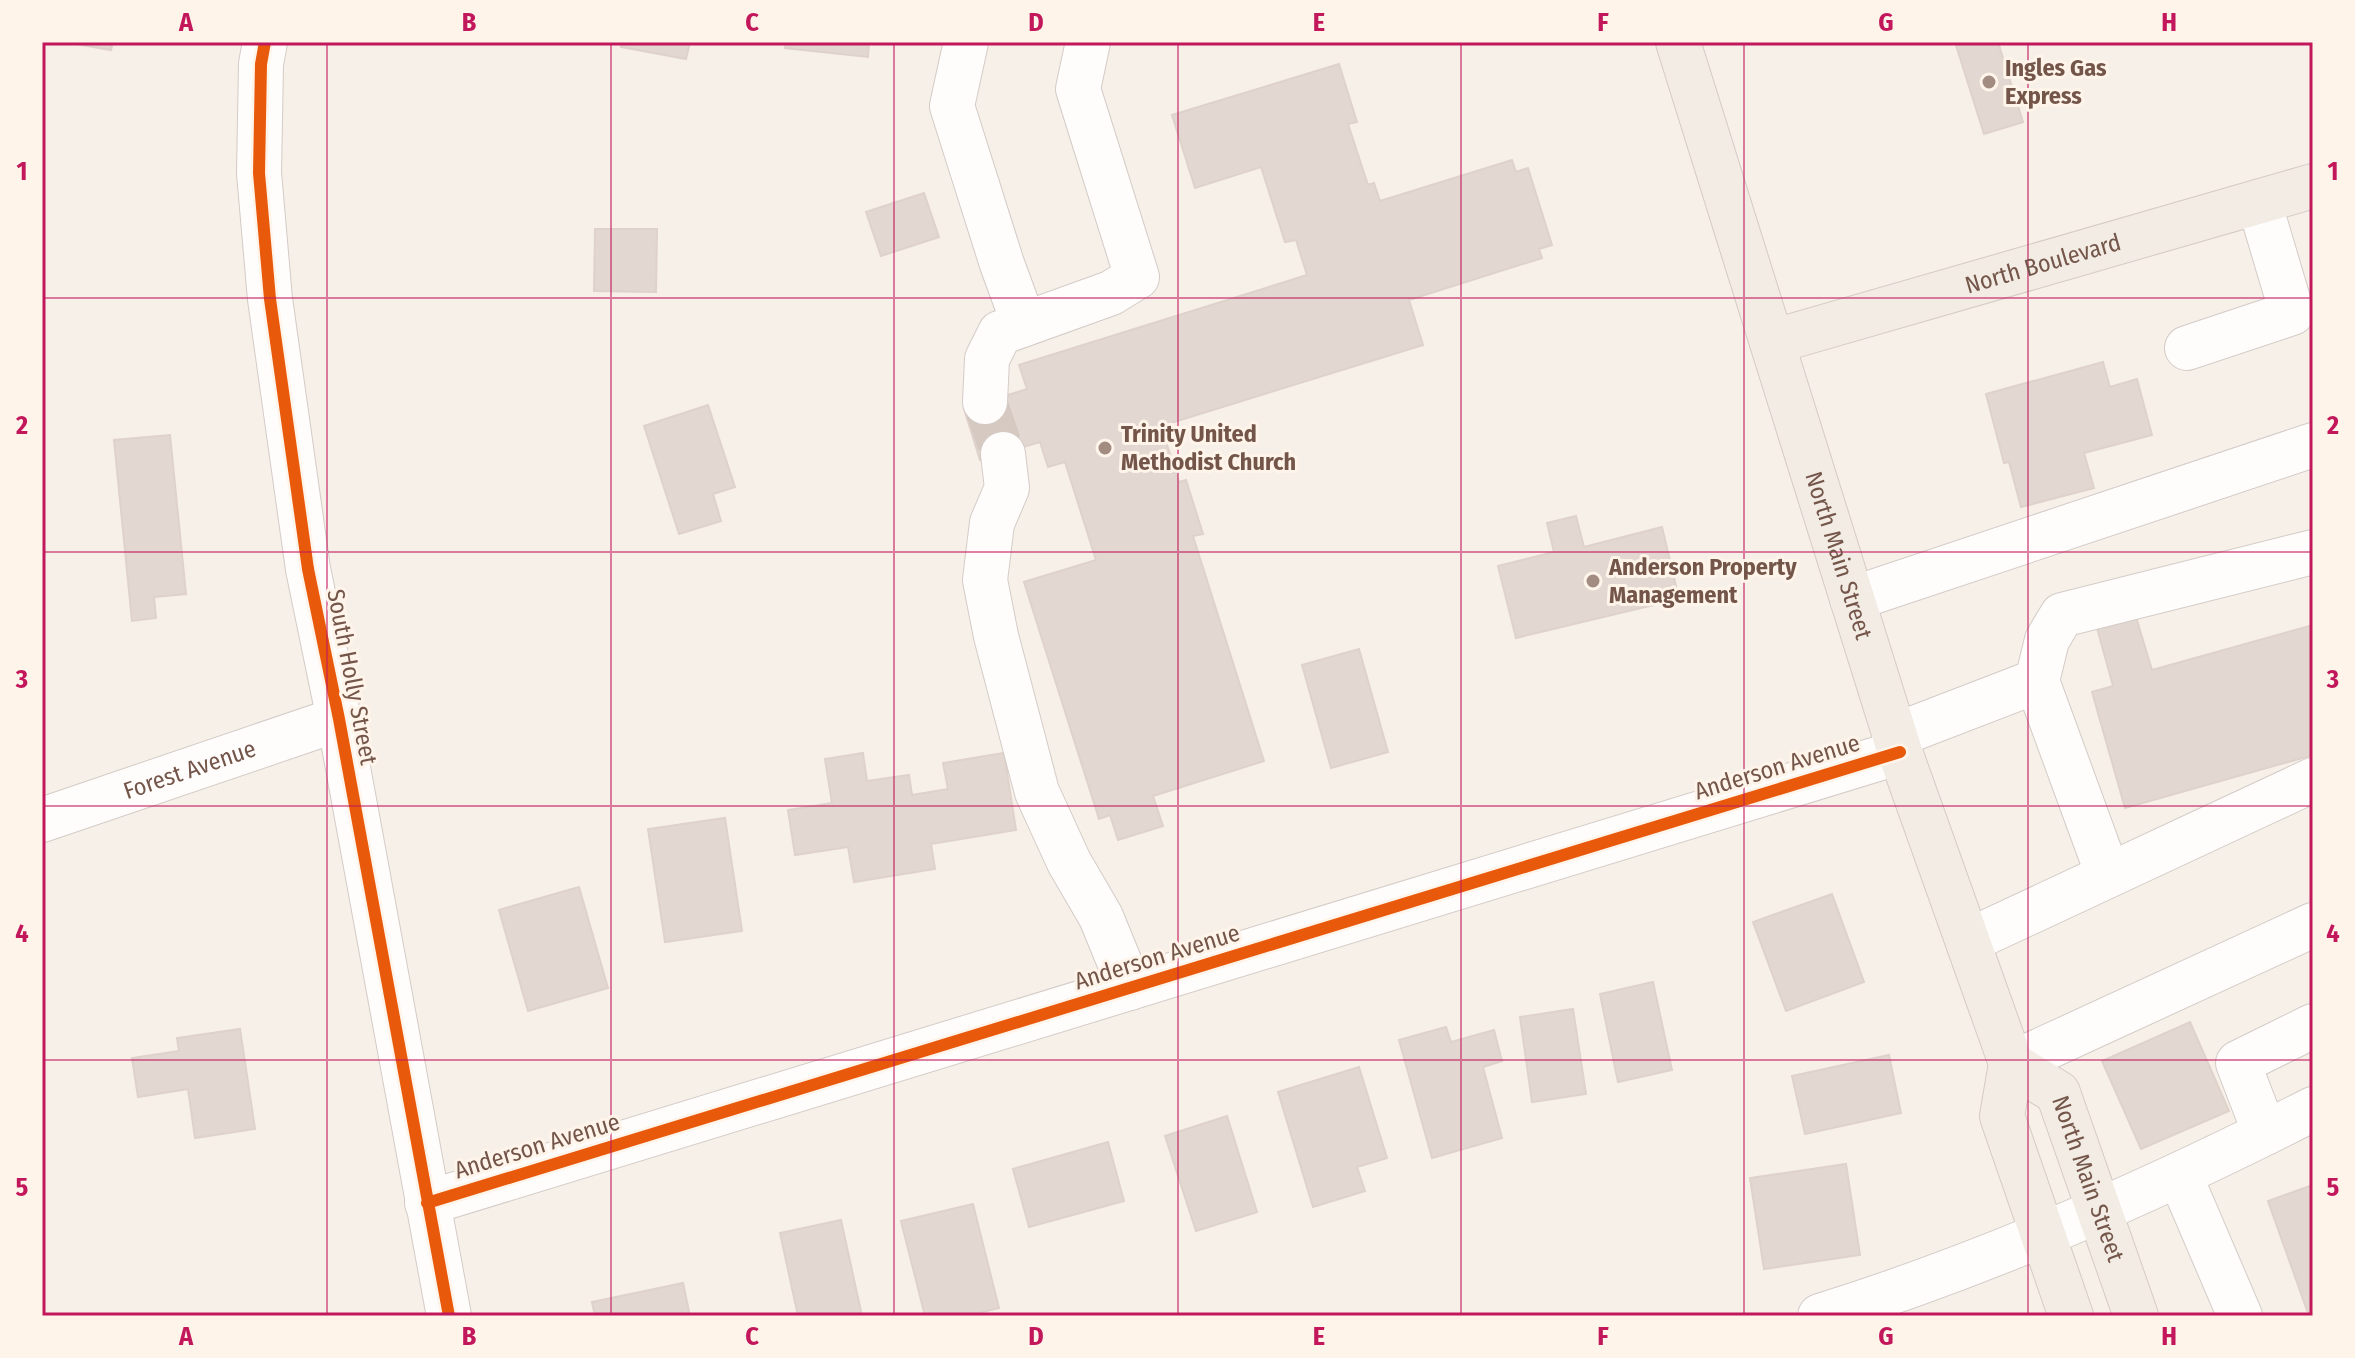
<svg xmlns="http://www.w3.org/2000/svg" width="2355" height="1358" font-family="'Fira Sans Condensed',sans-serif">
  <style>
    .building { fill: #e2d8d1; stroke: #dfd2cb; stroke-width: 2 }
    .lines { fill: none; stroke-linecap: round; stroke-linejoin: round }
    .minor-tunnel { stroke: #d6c9c1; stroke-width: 44; stroke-dasharray: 44 22; stroke-linecap: butt }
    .minor-casing { stroke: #d4cbc6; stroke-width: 46 }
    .major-casing { stroke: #d5cac5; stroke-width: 46 }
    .minor { stroke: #fefdfc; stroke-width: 44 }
    .major { stroke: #f2ece4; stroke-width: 44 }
    .cycleway-casing { stroke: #fff4e9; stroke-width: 17 }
    .cycleway { stroke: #e8590c; stroke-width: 12 }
    .grid { fill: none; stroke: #c2185b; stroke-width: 2; stroke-opacity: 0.55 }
    .poi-dot { fill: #a28b81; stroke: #fff4e9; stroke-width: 3 }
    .labels { text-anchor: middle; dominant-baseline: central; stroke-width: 6; stroke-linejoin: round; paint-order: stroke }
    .poi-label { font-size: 24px; font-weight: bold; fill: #745549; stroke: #fff4e9; text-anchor: start }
    .street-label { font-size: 24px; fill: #745549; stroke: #fff4e9 }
    .neatline { fill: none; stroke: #c2185b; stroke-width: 3 }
    .grid-label { font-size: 26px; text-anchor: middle; font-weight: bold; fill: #c2185b }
  </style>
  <rect width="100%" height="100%" fill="#f6f0e9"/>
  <path class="building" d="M65 42H113L111 50Z
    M622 42H690L686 59 621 47Z
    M786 42H869L868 57 785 48Z
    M1955 42H1998L2023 122 1984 134Z
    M1339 64 1357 122 1348 124 1368 185 1374 183 1380 201 1512 160 1516 172 1528 168 1552 245 1539 249 1542 258 1409 300 1423 345 1161 426 1179 482 1186 480 1203 534 1193 536 1264 761 1153 796 1163 826 1118 840 1110 815 1099 819 1024 582 1096 560 1065 462 1048 467 1040 442 980 460 964 409 1027 389 1019 365 1307 275 1296 240 1285 242 1261 167 1195 188 1172 115Z
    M924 193 939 237 881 256 866 212Z
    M595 229H657L656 292 594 291Z
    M2103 362 2110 387 2137 379 2152 435 2084 453 2094 488 2021 507 2009 462 2004 463 1986 394Z
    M708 405 735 487 713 494 721 521 679 534 644 426Z
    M170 435 186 594 154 597 156 618 132 621 114 440Z
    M1576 516 1584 547 1662 527 1679 599 1516 638 1498 566 1554 552 1547 523Z
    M2136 617 2152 670 2313 625V755L2125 808 2092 692 2113 686 2097 628Z
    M1359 649 1388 752 1331 768 1302 665Z
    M863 753 867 781 909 775 912 795 948 789 943 763 1004 753 1016 830 931 844 935 869 854 882 848 847 795 855 788 810 832 803 825 759Z
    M725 818 742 931 665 942 648 829Z
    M579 887 608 988 528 1011 499 910Z
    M1832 894 1864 982 1786 1011 1753 922Z
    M1653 982 1672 1070 1618 1082 1600 994Z
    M1573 1009 1586 1094 1532 1102 1520 1017Z
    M2190 1022 2229 1111 2141 1149 2102 1061Z
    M1446 1027 1451 1042 1494 1030 1502 1061 1483 1067 1502 1138 1432 1158 1399 1040Z
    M240 1029 255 1129 195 1138 188 1089 138 1097 132 1058 179 1051 177 1038Z
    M1889 1055 1901 1113 1805 1134 1792 1076Z
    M1359 1067 1387 1158 1357 1167 1365 1191 1313 1207 1278 1092Z
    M1227 1116 1257 1212 1196 1231 1165 1136Z
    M1108 1142 1124 1201 1029 1227 1013 1169Z
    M1846 1164 1860 1255 1764 1269 1750 1178Z
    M2313 1185V1316H2309L2268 1201Z
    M973 1204 999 1308 966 1316H925L901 1221Z
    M841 1220 862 1316H798L780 1233Z
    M683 1283 690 1316H595L592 1302Z"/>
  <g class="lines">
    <path class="minor-tunnel" d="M985 402 1003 454"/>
    <g class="minor-casing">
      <g id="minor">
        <path d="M265 42 261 64 259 173 270 299 308 569 339 719 449 1316"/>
        <path d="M966 42 952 106 1002 264 1024 324"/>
        <path d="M2187 348 2292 313 2259 202"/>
        <path d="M985 402 987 359 1000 333 1111 293 1137 277 1078 89 1088 42"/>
        <path d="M1003 454 1007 488 992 523 985 580 996 636 1037 792 1069 862 1101 917 1130 988"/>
        <path d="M1852 599 2313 445"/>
        <path d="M2037 681 2047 640 2062 615 2313 552"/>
        <path d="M1894 736 2037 681 2108 875"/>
        <path id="s1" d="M42 820 339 719"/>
        <path d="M1968 941 2313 780"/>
        <path d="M2011 1064 2313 925"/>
        <path d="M2265 1133 2238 1063 2313 1026"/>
        <path d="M2180 1176 2240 1316"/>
        <path d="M427 1203 1900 752"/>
        <path d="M1820 1316C1990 1263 2154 1190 2313 1109"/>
      </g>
    </g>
    <g class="major-casing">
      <g id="major">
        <path id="s2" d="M1678 42 1900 752 2006 1049 2011 1064 2002 1116 2071 1316"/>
        <path id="s3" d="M1772 342 2313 186"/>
        <path id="s4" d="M2011 1064 2058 1093 2136 1316"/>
      </g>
    </g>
    <use href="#minor" class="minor"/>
    <use href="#major" class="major"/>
    <g class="cycleway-casing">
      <path id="cycleway" d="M265 42 261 64 259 173 270 299 308 569 339 719 449 1316
        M427 1203 1900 752"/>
    </g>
    <use href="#cycleway" class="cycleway"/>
  </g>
  <path class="grid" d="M327 42V1316M611 42V1316M894 42V1316M1178 42V1316M1461 42V1316M1744 42V1316M2028 42V1316M42 298H2313M42 552H2313M42 806H2313M42 1060H2313"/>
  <g class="poi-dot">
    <circle cx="1989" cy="82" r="8"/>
    <circle cx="1105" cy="448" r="8"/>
    <circle cx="1593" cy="581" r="8"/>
  </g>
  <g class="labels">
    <g class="poi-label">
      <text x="2005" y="68">Ingles Gas<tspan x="2005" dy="28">Express</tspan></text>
      <text x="1121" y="434">Trinity United<tspan x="1121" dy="28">Methodist Church</tspan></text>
      <text x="1609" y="567">Anderson Property<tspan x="1609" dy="28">Management</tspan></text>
    </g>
    <g class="street-label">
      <text stroke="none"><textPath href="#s3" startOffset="282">North Boulevard</textPath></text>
      <text stroke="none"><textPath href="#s2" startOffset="538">North Main Street</textPath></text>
      <text transform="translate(352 677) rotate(79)">South Holly Street</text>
      <text transform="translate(1777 767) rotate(-17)">Anderson Avenue</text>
      <text stroke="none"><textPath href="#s1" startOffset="156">Forest Avenue</textPath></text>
      <text transform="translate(1157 957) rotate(-17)">Anderson Avenue</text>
      <text transform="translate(537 1146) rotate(-17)">Anderson Avenue</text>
      <text stroke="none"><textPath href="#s4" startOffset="146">North Main Street</textPath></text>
    </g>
  </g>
  <rect width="2355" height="1358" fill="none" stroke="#fff4e9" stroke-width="88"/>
  <rect x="44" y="44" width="2267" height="1270" class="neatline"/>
  <g class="grid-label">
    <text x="186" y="31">A</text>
    <text x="469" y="31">B</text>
    <text x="752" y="31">C</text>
    <text x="1036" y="31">D</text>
    <text x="1319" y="31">E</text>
    <text x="1603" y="31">F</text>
    <text x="1886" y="31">G</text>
    <text x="2169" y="31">H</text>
    <text x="22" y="180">1</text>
    <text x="2333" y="180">1</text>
    <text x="22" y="434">2</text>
    <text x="2333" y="434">2</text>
    <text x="22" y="688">3</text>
    <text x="2333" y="688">3</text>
    <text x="22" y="942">4</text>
    <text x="2333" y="942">4</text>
    <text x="22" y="1196">5</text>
    <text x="2333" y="1196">5</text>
    <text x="186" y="1345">A</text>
    <text x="469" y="1345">B</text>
    <text x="752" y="1345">C</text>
    <text x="1036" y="1345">D</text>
    <text x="1319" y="1345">E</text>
    <text x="1603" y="1345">F</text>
    <text x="1886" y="1345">G</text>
    <text x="2169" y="1345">H</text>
  </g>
</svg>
